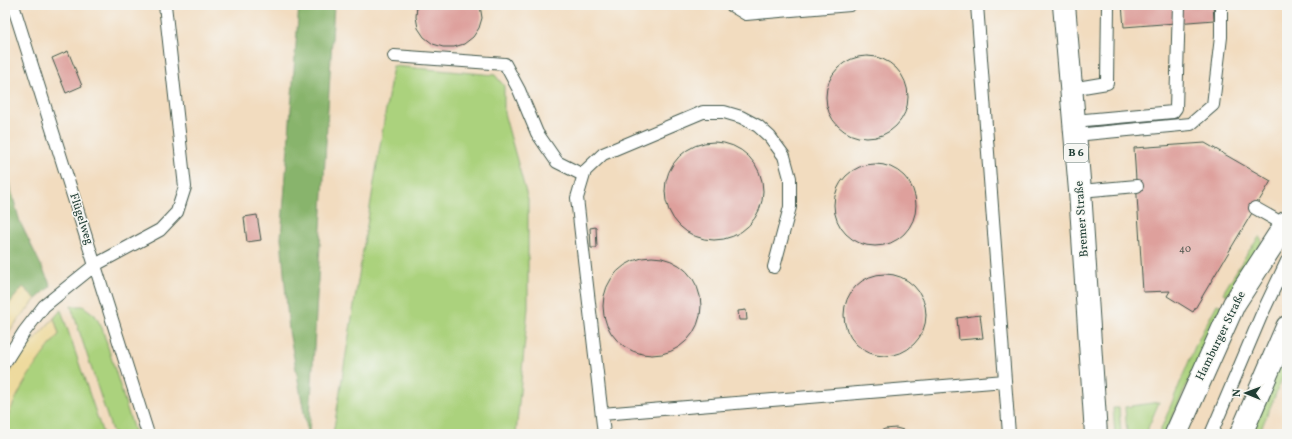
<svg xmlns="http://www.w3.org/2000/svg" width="1292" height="439" font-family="Vollkorn,serif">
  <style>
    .green { fill: #abd27d; stroke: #658858 }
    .forest { fill: #88b46c; stroke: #547850 }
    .sand { fill: #eeda9e; stroke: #868c69 }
    .building { fill: #dea09c }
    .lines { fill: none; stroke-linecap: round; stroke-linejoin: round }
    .service-casing { stroke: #3f5549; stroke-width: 14 }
    .secondary-casing { stroke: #3f5549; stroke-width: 24 }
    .primary-casing { stroke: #3f5549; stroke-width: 24 }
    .service { stroke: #fff; stroke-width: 12 }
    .secondary { stroke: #fff; stroke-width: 22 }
    .primary { stroke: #fff; stroke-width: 22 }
    .labels { text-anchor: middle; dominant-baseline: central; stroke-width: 3; stroke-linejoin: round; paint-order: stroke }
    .number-label { font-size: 10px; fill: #4f564e }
    .shield { fill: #f6f6f2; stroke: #60746d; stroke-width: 1 }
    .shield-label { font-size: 11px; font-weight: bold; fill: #1f3d34 }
    .street-label { font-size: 12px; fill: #1f3d34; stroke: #f6f6f2 }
  </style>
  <rect width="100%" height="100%" fill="#f6f6f2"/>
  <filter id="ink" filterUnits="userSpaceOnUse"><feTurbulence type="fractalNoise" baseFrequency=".025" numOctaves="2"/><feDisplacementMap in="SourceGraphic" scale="8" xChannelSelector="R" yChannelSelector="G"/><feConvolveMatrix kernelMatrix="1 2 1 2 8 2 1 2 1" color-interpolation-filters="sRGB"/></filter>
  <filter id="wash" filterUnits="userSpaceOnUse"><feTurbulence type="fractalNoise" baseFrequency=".012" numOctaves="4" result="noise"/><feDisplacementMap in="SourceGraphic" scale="16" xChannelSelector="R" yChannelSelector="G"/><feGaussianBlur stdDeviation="0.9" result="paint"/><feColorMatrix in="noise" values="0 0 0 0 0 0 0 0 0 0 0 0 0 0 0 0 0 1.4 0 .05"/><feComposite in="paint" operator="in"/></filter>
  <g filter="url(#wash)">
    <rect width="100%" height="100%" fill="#f2dcbf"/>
    <path class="green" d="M393 66 495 75 504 86V113L528 200V308L516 434H333Z
      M1260 236 1262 242 1228 295 1223 293 1248 252Z
      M1217 304 1222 306 1165 434H1159L1196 344Z
      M71 306H83L95 315 102 328 135 434H113Z
      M61 310 103 434H5C5 400 38 360 59 334L54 318Z
      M1287 342V367L1259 434H1249Z
      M1159 402 1148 428V434H1127L1125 407Z
      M1113 408H1119L1121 434H1115Z"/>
    <path class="forest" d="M299 5H334L309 434H308L289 331 281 238Z
      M5 169 20 222 51 286 36 299 23 287 5 309Z"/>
    <path class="sand" d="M23 287 36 299 5 336V309Z
      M54 318 59 334C34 365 18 388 5 425V381L22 353Z"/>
    <g id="blocks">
      <path class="building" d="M417 5H480L482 18 479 28 473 37 464 44 454 47H443L433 44 424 37 418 28 416 17Z
        M1122 5H1213L1214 20 1124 27Z
        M68 51 82 86 66 93 52 58Z
        M826 97a41 41 0 1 1 82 0a41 41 0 1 1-82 0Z
        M665 191a49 49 0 1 1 98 0a49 49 0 1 1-98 0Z
        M1205 143 1271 181 1193 312 1167 296 1170 291 1143 292 1134 148Z
        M834 205a41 41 0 1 1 82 0a41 41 0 1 1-82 0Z
        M257 215 261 240 247 242 244 217Z
        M596 227 597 248H591L590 228Z
        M603 306a49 49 0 1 1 98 0a49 49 0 1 1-98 0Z
        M844 315a41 41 0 1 1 82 0a41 41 0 1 1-82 0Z
        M746 310 747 320H739L738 311Z
        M980 315 983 338 959 340 957 318Z
        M896 428 918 434H873L885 429Z"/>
    </g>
  </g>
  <g filter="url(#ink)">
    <use href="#blocks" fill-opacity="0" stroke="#3f5549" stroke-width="1"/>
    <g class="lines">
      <g class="service-casing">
        <path id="service" d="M13 5 148 434
          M731 5 746 14 850 5
          M977 5 1009 434
          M394 56 505 64 519 90 537 133 557 162 583 175
          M1071 89 1107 83 1108 5
          M1074 121 1173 112 1176 108 1179 5
          M1075 135 1191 124 1213 105 1221 37V5
          M1080 191 1137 186
          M1255 208 1285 225
          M5 362 24 332 44 306 95 265 160 230 177 212 185 187 165 5
          M602 414 1005 381
          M604 434 577 198 585 171 603 154 703 112H724L741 117 758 126 770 137 784 156 790 178V207L774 267
          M1211 434 1261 316 1287 261"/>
      </g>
      <g class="secondary-casing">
        <path id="secondary" d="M1176 434 1234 304 1287 222
          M1241 434 1287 327"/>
      </g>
      <g class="primary-casing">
        <path id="primary" d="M1064 5 1080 191 1096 434"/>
      </g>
      <use href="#service" class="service"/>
      <use href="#secondary" class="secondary"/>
      <use href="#primary" class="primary"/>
    </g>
  </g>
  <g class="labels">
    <g class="number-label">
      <text x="1185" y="249">40</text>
    </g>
    <rect class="shield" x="1064" y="144" width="24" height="18" rx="3"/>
    <g class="shield-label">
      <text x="1076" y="153">B 6</text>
    </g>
    <g class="street-label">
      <text transform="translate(81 219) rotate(72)">Flügelweg</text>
      <text transform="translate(1082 219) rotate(-94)">Bremer Straße</text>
      <text transform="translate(1221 336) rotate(-64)">Hamburger Straße</text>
    </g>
  </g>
  <rect width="1292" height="439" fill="none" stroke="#f6f6f2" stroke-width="20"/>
  <g transform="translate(1246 393) rotate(271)" stroke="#f6f6f2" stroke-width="3" paint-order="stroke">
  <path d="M0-3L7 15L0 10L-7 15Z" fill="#1f3d34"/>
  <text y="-6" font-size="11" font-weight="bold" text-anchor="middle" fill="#1f3d34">N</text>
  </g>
</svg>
